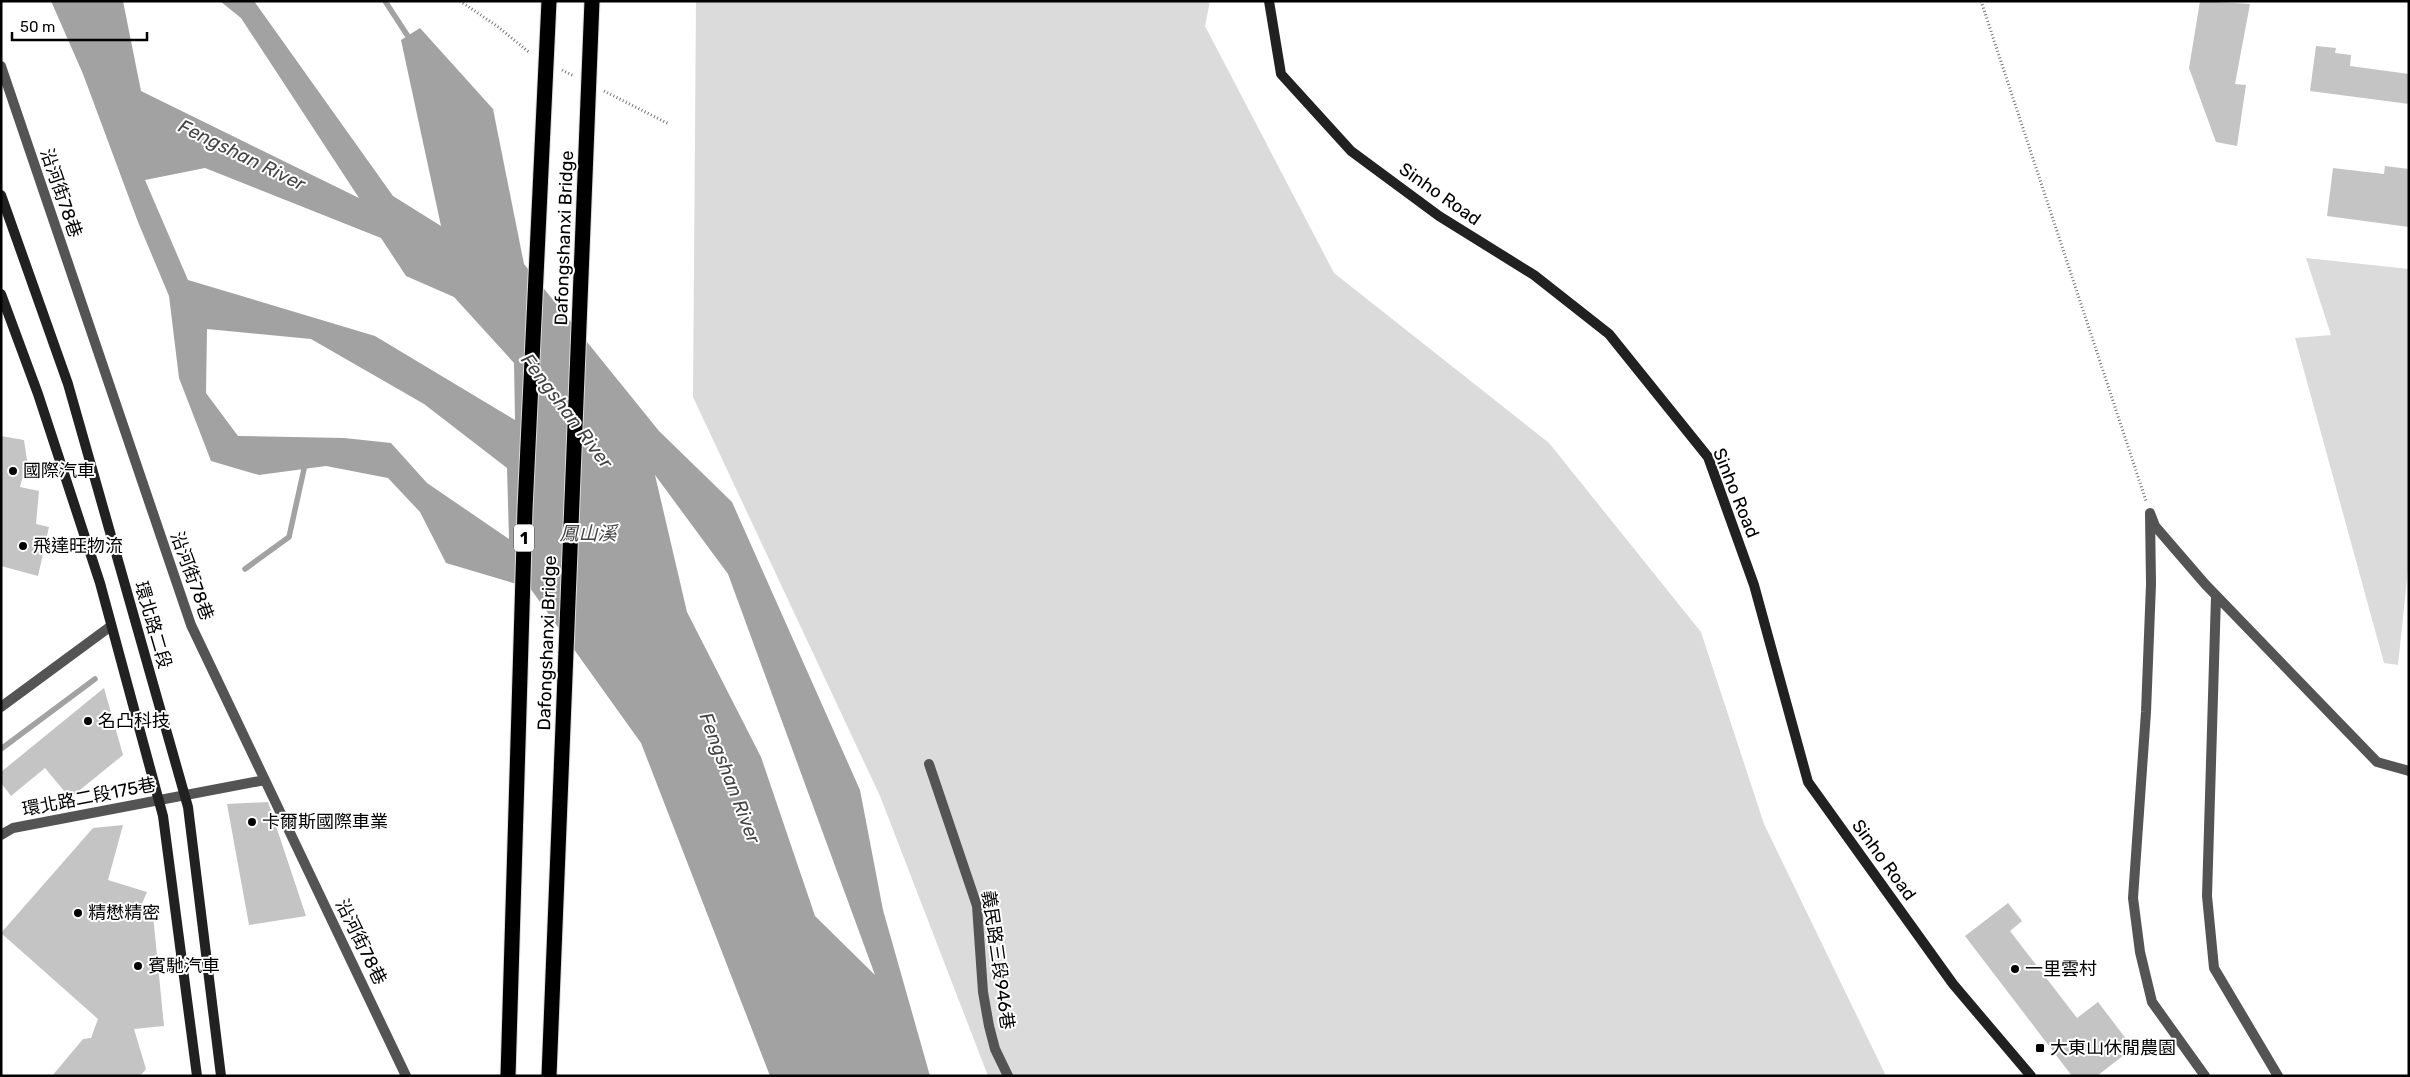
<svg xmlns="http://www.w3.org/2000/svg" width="2410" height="1077" font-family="Rubik,'Noto Sans TC',sans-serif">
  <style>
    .green { fill: #dbdbdb }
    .water { fill: #a2a2a2; fill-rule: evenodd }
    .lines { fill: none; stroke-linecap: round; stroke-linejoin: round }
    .stream { stroke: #a2a2a2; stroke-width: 5.5 }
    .building { fill: #c4c4c4 }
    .path { stroke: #767676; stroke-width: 3; stroke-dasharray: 1 2.5; stroke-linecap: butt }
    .lane { stroke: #545454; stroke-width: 10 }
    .secondary { stroke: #212121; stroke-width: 10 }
    .highway-bridge-casing { stroke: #dbdbdb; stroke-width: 17; stroke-linecap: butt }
    .highway-bridge { stroke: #000; stroke-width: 15 }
    .poi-dot { fill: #000; stroke: #fff; stroke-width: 2 }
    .labels { text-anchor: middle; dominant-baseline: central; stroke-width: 4; stroke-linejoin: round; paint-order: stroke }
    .shield { fill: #fff; stroke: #4c4c4c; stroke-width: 1 }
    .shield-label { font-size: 16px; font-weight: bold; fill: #000 }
    .street-label { font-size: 18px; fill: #000; stroke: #fff }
    .poi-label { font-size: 18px; fill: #000; stroke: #fff; text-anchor: start }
    .water-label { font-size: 19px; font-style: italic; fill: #434343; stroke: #fff }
  </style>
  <rect width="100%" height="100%" fill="#fff"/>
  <path class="green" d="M696 1H1210L1205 26 1334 273 1549 443 1701 632 1764 824 1886 1076H988L880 796 693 397Z
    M2306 258 2409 269V560L2398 665 2384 663 2295 338 2331 335Z"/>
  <path class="water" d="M51 1H123L141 91 359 198 241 18 220 1H254L393 196 441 226 401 40 420 28 493 109 524 264 659 431 732 502 860 790 883 910 930 1076H770L641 743 530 588 446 563 420 512 388 478 326 466 259 475 211 461 179 378 169 296 138 222 83 74ZM205 168 381 238 406 276 454 297 514 363 515 420 375 336 188 280 145 180ZM207 329 311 339 424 404 507 468 509 539 427 483 391 443 344 438 238 436 206 393ZM655 475 728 574 875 975 815 916 761 757 687 612Z"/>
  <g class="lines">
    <path class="stream" d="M385 1 411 41
      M245 569 289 537 304 469
      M1 749 95 679"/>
  </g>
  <path class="building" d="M2200 1 2250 4 2235 84 2246 85 2237 146 2216 142 2189 68Z
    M2316 46 2336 48 2335 53 2351 55 2350 66 2409 74V104L2310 91Z
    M2385 166 2409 169V227L2327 216 2333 168 2384 174Z
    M1 436 24 440 27 460 20 487 39 491 36 524 49 527 38 576 1 566Z
    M104 688 123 755 70 798 45 768 11 796 1 783V772Z
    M268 802 306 916 249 925 227 804Z
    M123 825 108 880 147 892 141 906 152 905 164 1026 134 1029 146 1069 140 1076H52L83 1039 91 1038 98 1019 1 933 93 828Z
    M2008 903 2022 921 2010 931 2077 1018 2098 1002 2133 1048 2097 1076H2072L1965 936Z"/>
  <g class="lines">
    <path class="path" d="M460 1 497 26 530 53
      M1981 1 2146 501
      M562 70 574 76
      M604 91 669 124"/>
    <path class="lane" d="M1 66 191 625 406 1076
      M2216 596 2207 896 2214 968 2278 1076
      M1 707 111 626
      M929 764 977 906 983 992 989 1026 995 1049 1008 1076
      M1 835 13 828 265 780
      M2205 1076 2152 1002 2140 952 2133 898 2146 712 2151 584 2150 513 2155 526 2205 584 2377 762 2409 771"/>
    <path class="secondary" d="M1269 1 1281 74 1351 151 1439 216 1534 275 1609 334 1708 457 1754 585 1808 782 1953 984 2031 1076
      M1 195 68 384 188 807 221 1076
      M1 294 38 394 100 583 163 816 197 1076"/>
    <g class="highway-bridge-casing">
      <path id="highway-bridge" d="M508 1076 525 509 549 1
        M549 1076 592 1"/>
    </g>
    <use href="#highway-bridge" class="highway-bridge"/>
  </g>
  <g class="poi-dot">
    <circle cx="13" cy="471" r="5"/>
    <circle cx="23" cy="546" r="5"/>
    <circle cx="88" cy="721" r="5"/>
    <circle cx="252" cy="822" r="5"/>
    <circle cx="78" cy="913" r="5"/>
    <circle cx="138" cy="966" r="5"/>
    <circle cx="2015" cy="969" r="5"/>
    <rect x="2035" y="1043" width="10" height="10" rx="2.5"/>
  </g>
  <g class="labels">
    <rect class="shield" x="514" y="524.5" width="20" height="27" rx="4"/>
    <g class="shield-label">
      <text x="524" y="538">1</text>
    </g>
    <g class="street-label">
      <text transform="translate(61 193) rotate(71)">沿河街78巷</text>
      <text transform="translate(1440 194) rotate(35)">Sinho Road</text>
      <text transform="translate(564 238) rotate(-88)">Dafongshanxi Bridge</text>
      <text transform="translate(1736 493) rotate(68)">Sinho Road</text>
      <text transform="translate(192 576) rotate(70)">沿河街78巷</text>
      <text transform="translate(153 625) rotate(74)">環北路二段</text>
      <text transform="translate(547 643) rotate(-88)">Dafongshanxi Bridge</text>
      <text transform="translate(89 797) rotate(-11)">環北路二段175巷</text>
      <text transform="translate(1884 860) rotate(54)">Sinho Road</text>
      <text transform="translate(361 942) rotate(64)">沿河街78巷</text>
      <text transform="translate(998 960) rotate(82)">義民路三段946巷</text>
    </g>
    <g class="poi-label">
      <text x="23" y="471">國際汽車</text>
      <text x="33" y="546">飛達旺物流</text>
      <text x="98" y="721">名凸科技</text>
      <text x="262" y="822">卡爾斯國際車業</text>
      <text x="88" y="913">精懋精密</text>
      <text x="148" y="966">賓馳汽車</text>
      <text x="2025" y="969">一里雲村</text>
      <text x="2050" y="1048">大東山休閒農園</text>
    </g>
    <g class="water-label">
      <text transform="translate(242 155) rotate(26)">Fengshan River</text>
      <text transform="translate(567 411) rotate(53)">Fengshan River</text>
      <text x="588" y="533">鳳山溪</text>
      <text transform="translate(730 778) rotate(69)">Fengshan River</text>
    </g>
  </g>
  <rect width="2410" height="1077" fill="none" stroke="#000000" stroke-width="5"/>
  <path d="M12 32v8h135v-8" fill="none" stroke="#000000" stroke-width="2.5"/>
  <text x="20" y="32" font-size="15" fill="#000000" stroke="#ffffff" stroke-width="4" paint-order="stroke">50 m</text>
</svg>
